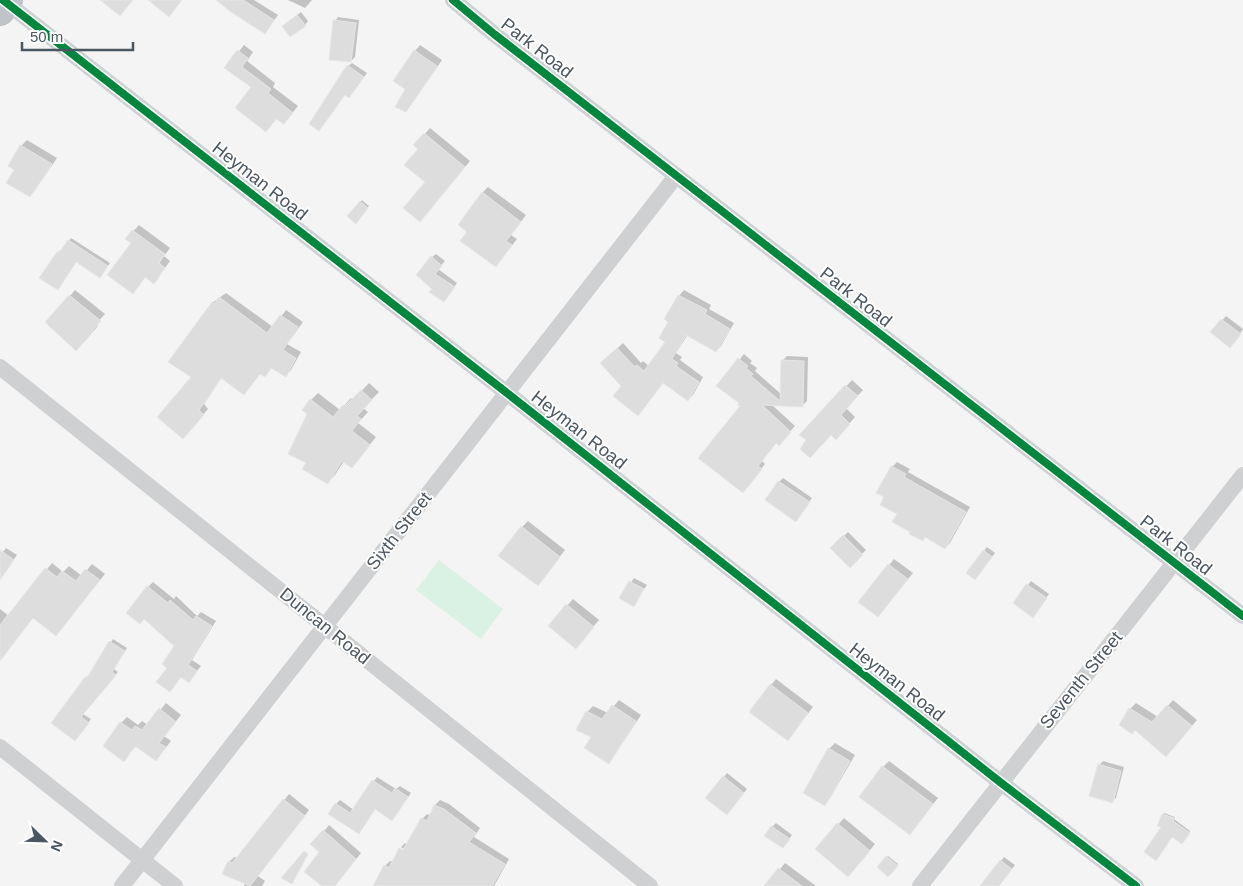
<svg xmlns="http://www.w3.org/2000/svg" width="1243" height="886" font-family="Arial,sans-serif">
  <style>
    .green { fill: #d9f2e3 }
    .shadow { fill: #0003 }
    .building { fill: #ddddde; stroke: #e5e6e7 }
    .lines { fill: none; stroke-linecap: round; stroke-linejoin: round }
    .highway-casing { stroke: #b9bec3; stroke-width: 30 }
    .street { stroke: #ced0d2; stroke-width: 16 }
    .highway { stroke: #bec4c9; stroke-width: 28 }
    .cycleway-casing { stroke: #fff; stroke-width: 11 }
    .cycleway { stroke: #00873e; stroke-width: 8 }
    .labels { text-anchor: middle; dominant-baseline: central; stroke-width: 4; stroke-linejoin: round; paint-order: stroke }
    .street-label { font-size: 18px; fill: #4a5661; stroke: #fff }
  </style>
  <rect width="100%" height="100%" fill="#f4f4f4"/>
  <path class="green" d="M439 560 503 609 481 639 416 590Z"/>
  <path class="shadow" d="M218 0H254L278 15 265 33Z
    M288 0H312L305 8Z
    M301 12 308 21 305 25 287 23Z
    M338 17 359 20 355 57 351 61 335 21Z
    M244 45 253 52 247 61 275 83 273 87 298 106 289 117 277 118 271 125 253 87 226 68Z
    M420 45 442 60 411 105 406 111V88L415 51Z
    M352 63 367 73 349 97 346 94 348 66Z
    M430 128 470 161 426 214V182L419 149 415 145Z
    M27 140 57 158 35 190 29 196 16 170 9 166 21 146Z
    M488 187 526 215 511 235 517 239 501 260 469 231 482 193Z
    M362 200 369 206 356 222 349 216Z
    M139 225 170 248 164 256 170 261 159 276H146L138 287 133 243 127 238Z
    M71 238 110 263 103 273 77 261 60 286 41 277 58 252 61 250 62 251Z
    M436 254 445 261 438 269 457 283 447 297 433 289 432 257Z
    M75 290 105 314 96 324 98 326 82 344 70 296Z
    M684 290 711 305 709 309 734 323 721 346 716 351 688 334 676 353 682 357 680 360 703 377 693 395 687 400 664 382 643 409 622 386 607 358 623 343 641 363 643 361 649 366 667 342 670 322 679 296Z
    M226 293 273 327 286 310 303 322 287 344 301 352 291 370 286 375 272 367 264 376 260 373 222 377 204 404 208 409 188 432 193 377 212 303Z
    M1226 316 1243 329 1234 342 1212 332Z
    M744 354 752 361 750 363 757 368 755 371 781 394 782 361 787 356 808 357 807 401 802 406 771 404 795 426 783 439 777 442 762 461 765 464 747 487 742 406 741 403 718 386Z
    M852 380 863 390 846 408 855 417 842 432 808 440 801 435Z
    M369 383 379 392 363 408 368 412 358 423 376 437 352 467 344 461 335 475 328 482 308 462 309 414 311 400 318 393 340 410 351 398 353 400Z
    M897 462 910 469 908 472 970 507 950 543 945 548 925 536 911 531 885 497 892 467Z
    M783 478 812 498 796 520 779 482Z
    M528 521 565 550 538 585 522 527Z
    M848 532 866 550 850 566 832 548Z
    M987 547 995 553 979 574 984 551Z
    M6 548 17 555 0 579V556Z
    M894 559 913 573 878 616 860 602Z
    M52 563 63 572 69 566 82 576 92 564 105 574 56 634 33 617 0 658V609L9 616Z
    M634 578 647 585 633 605 621 598Z
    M1031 581 1049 594 1036 612 1014 603Z
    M153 582 174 599 176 596 197 616 201 612 216 621 192 660 201 666 189 681 182 676 170 691 168 667 176 646 148 587Z
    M573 599 599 620 581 641 550 626Z
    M113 639 127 648 114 669 118 672 83 714 91 719 78 736 52 723 86 677 90 675Z
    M776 679 813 707 788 740 771 685Z
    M619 700 641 715 614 756 608 762 593 737 587 712 593 706 608 713Z
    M1173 700 1197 720 1171 750 1130 709 1136 703 1158 717Z
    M166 703 181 715 164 736 171 741 161 754 156 760 136 746 124 760 121 723 127 717 138 725 142 721 148 725Z
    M835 743 855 755 830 798 824 804 829 749Z
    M889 761 938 798 910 833 883 767Z
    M1103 761 1124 767 1116 798 1112 801 1099 765Z
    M727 773 747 789 730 810 724 777Z
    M377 777 396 789 400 786 411 793 396 815 376 808 362 829 336 804 340 800 354 810Z
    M289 794 309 810 258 876 265 881 262 886H244L245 883 229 862 234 857 238 858Z
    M440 800 449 804 480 828 474 837 509 859 494 886H375L385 866 390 861 393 862 400 850 409 852 401 847 405 843 407 845 422 819 427 814 431 816 435 805Z
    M1164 813 1175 817 1174 819 1190 831 1183 841 1172 836 1163 827V815Z
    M844 818 875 844 854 869 817 849Z
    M776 823 792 835 783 847 772 827Z
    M329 825 361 853 335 886H324L320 852 324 831Z
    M888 856 898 864 888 876 878 867Z
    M1004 857 1015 865 999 886H982Z
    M785 863 816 886H766Z"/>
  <path class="building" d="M100 0H133L120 16Z
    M148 0H182L169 17Z
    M216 0H243L274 20 265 34 231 12Z
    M297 15 306 26 290 37 282 26Z
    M333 20 356 23 351 62 329 60Z
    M237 50 248 58 242 67 271 89 268 93 293 113 284 124 276 119 266 132 235 108 251 87 224 68Z
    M414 50 437 66 406 112 395 107 405 89 393 81Z
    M347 65 364 77 349 98 345 95 319 131 309 124Z
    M424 133 465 167 420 222 403 208 425 182 404 165 418 149 413 145Z
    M20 145 52 164 30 197 6 183 14 170 8 166Z
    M482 192 521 222 506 241 512 245 496 267 460 241 467 232 458 225Z
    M360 201 368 208 356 224 347 216Z
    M132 230 165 254 159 263 165 268 154 284 145 277 133 294 107 275 131 243 125 239Z
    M68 240 108 266 100 278 76 262 58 290 39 278 57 252 59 253Z
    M431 256 442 266 435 274 455 287 444 302 429 292 432 289 416 275Z
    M69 295 101 321 92 331 93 332 76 351 45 322Z
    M678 295 707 310 705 314 730 329 716 352 686 335 672 359 678 363 676 366 699 382 688 401 663 383 638 416 613 396 621 386 600 363 617 348 635 367 637 365 644 371 665 342 659 338 668 322 664 319Z
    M219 297 267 333 280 315 298 327 283 350 296 358 286 377 271 368 265 377 260 374 244 395 221 378 199 410 204 415 183 439 157 417 191 377 168 362 212 302 214 304Z
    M1221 319 1241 334 1230 348 1210 332Z
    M738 358 748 366 746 368 753 374 751 376 780 401 781 360 804 361 803 407 762 405 791 432 779 446 776 443 758 466 762 469 743 493 698 458 740 406 738 405 739 403 716 386Z
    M845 385 858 396 841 415 850 424 836 440 831 435 810 458 800 449 806 440 799 435Z
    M361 390 372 400 357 416 361 419 352 431 370 445 352 468 342 461 328 484 302 469 306 463 288 454 307 414 302 410 310 399 333 417 343 405 345 406Z
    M891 466 906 474 904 477 966 512 945 549 925 537 923 541 909 534 910 532 892 522 897 514 880 505 884 497 876 493Z
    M778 481 810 502 796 522 765 500Z
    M521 526 560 557 538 586 498 556Z
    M843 535 863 555 850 568 830 548Z
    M0 550 14 560 0 580Z
    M983 550 992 557 975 580 966 573Z
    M888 564 908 579 878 617 858 602Z
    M45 568 57 577 62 571 76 581 85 569 100 580 56 636 33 618 0 661V625Z
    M629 581 644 589 634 607 619 598Z
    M1026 584 1047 598 1033 618 1013 603Z
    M147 586 168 603 170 600 193 620 196 616 212 626 188 665 197 671 189 683 181 677 170 692 156 682 167 668 162 664 174 646 144 619 140 624 126 613Z
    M566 604 594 627 576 649 548 626Z
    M109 641 125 651 112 672 116 675 81 717 89 723 75 741 51 723 85 677 87 678Z
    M770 684 808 713 788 741 749 712Z
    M612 705 636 721 609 764 584 748 591 737 576 730 586 711 602 719Z
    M1167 705 1192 726 1166 757 1135 730 1132 734 1119 725 1129 708 1152 722Z
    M159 708 176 722 159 743 166 747 156 761 135 746 124 762 103 746 120 722 132 730 135 726 142 730Z
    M828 748 850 761 825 806 803 793Z
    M1098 764 1121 771 1113 803 1089 796Z
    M882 766 933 804 910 835 859 797Z
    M723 776 744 793 727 815 705 798Z
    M372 780 392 793 395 788 408 797 392 821 375 809 359 834 328 814 335 803 350 813Z
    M283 799 305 816 250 886 222 874 228 861 232 863Z
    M434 805 444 809 476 833 469 842 505 864 492 886H373L384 865 389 868 399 848 403 850 421 818 427 821Z
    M1162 814 1174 818 1173 821 1190 833 1182 844 1172 837 1156 861 1144 852 1161 827 1157 826Z
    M837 823 870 851 848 877 815 849Z
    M771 826 790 839 783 848 764 836Z
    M323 830 356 859 335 886H322L304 872 319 852 310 844Z
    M304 851 308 854 292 884 281 878Z
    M886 856 898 866 888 877 877 867Z
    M1000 860 1012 869 999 886H980Z
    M778 868 802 886H764Z"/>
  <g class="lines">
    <g class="highway-casing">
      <path id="highway" d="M0 11 8 0"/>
    </g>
    <path class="street" d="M3 0 507 393 1000 782 1136 886
      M453 0 494 34 1243 616
      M0 367 650 886
      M0 747 175 886
      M122 886 676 176
      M920 886 1243 475"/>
    <use href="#highway" class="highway"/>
    <g class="cycleway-casing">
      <path id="cycleway" d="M3 0 507 393 1000 782 1136 886
        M453 0 494 34 1243 616"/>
    </g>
    <use href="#cycleway" class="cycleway"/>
  </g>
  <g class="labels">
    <g class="street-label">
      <text transform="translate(537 48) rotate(38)">Park Road</text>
      <text transform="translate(260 181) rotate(38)">Heyman Road</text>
      <text transform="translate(856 297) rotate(38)">Park Road</text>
      <text transform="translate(579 430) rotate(38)">Heyman Road</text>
      <text transform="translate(399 531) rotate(-52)">Sixth Street</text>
      <text transform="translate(1176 545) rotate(38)">Park Road</text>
      <text transform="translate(325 626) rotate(39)">Duncan Road</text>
      <text transform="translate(1081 680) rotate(-51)">Seventh Street</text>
      <text transform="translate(897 682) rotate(38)">Heyman Road</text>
    </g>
  </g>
  <g transform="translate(45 841) rotate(113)" stroke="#ffffff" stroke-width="4" paint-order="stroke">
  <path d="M0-4L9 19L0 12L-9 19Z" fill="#4a5661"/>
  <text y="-8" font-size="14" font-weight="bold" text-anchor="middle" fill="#4a5661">N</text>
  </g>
  <path d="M22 42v8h111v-8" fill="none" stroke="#4a5661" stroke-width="2.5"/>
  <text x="30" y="42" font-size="15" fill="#4a5661" stroke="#ffffff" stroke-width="4" paint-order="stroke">50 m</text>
</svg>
